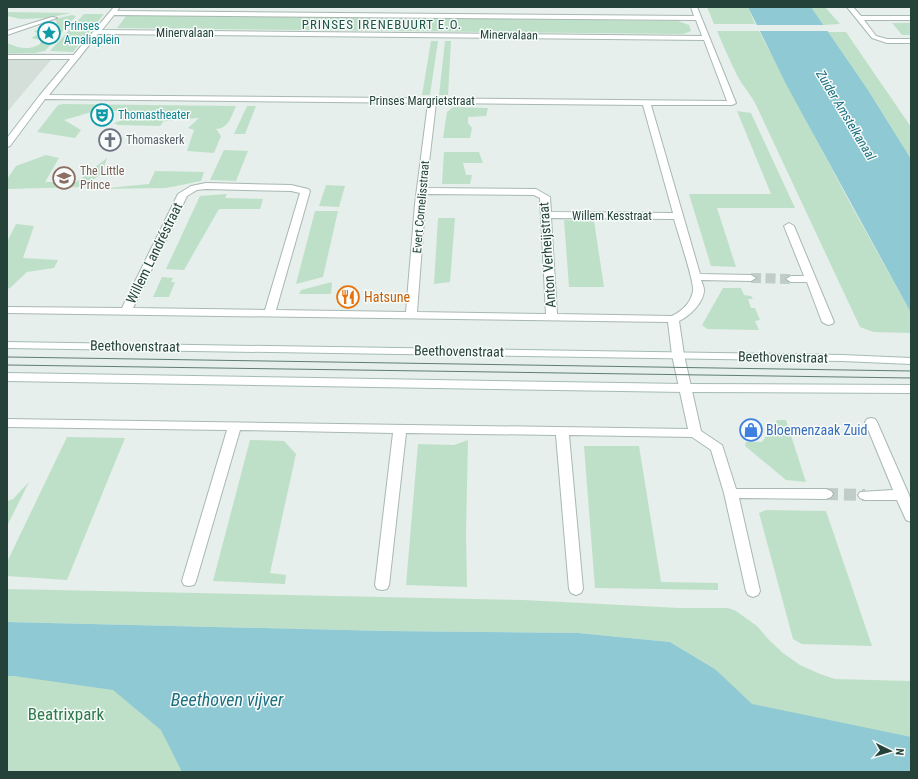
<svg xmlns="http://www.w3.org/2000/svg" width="918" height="779" font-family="'Roboto Condensed',sans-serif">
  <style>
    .built { fill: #d4dfda }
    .green { fill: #bfe0c8 }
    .water { fill: #8ec9d4 }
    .pier { fill: #e6efeb }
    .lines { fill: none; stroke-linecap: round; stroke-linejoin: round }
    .minor-tunnel-far1 { stroke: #bfccc8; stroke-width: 10; stroke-dasharray: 10 4.5; stroke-linecap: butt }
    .minor-tunnel { stroke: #bfccc8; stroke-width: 12; stroke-dasharray: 12 6; stroke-linecap: butt }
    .pedestrian-casing { stroke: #a8b8b2; stroke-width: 2 }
    .minor-casing { stroke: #a8b8b2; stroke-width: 2 }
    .secondary-casing { stroke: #a4bbb3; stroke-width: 2 }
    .pedestrian { fill: #fff; fill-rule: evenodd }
    .minor { fill: #fff; fill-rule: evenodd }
    .secondary { fill: #fff; fill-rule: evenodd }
    .tram { stroke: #5f7d75; stroke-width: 1 }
    .labels { text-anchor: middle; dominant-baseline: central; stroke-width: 3; stroke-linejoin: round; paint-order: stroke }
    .far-culture-label { font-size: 12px; fill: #0d838f; stroke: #f7fbf9; text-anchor: start }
    .far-street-label { font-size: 12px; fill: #24423a; stroke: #f7fbf9 }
    .far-worship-label { font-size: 12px; fill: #5b616d; stroke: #f7fbf9; text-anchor: start }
    .far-education-label { font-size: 12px; fill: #785e54; stroke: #f7fbf9; text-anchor: start }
    .far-quarter-label { font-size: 13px; letter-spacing: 1px; fill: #1f5548; stroke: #f7fbf9 }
    .far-water-label { font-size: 13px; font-style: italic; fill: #1c6f80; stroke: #f7fbf9 }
    .street-label { font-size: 14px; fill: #24423a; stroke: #f7fbf9 }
    .food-label { font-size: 14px; fill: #c56008; stroke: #f7fbf9; text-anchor: start }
    .shop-label { font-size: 14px; fill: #366cbe; stroke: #f7fbf9; text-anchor: start }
    .near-park-label { font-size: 17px; fill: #2d7a4b; stroke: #f7fbf9 }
    .near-water-label { font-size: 18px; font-style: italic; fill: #1c6f80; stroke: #f7fbf9 }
  </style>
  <rect width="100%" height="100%" fill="#e6efeb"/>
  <path class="built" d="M7 53 56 54 7 112Z"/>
  <path class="green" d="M707 7H748L755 24H714Z
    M811 7H825L840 24 823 25Z
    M7 12 71 13 47 18 21 19 7 16Z
    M84 14H104L73 52 50 51Z
    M72 15 76 16 45 51 35 53H7V43C20 48 27 51 40 44L41 40 31 38 38 34 34 31 56 24 57 22 55 19Z
    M126 16H268L678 21 689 25 691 31 683 34 117 28Z
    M892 23H911V35H902Z
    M717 31H759L850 203 911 313V333L873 332 860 327 757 107C751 94 742 86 736 73 729 59 723 45 717 31Z
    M828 32H846L911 127V159L868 90Z
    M431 41H438L430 95H422Z
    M445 41H451L448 95H439Z
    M63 104 236 106C231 117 229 128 216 129L221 136 214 153 187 151 194 130 188 128 199 118 164 121 160 126 118 125 114 123 120 121 119 111H95L64 120 81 130 75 138 37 132 58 105Z
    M247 106H256L245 134H234Z
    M453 107 488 108 486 116 468 117V123L472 128 470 138H443L447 112Z
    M737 111 751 113 795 208H717L736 267 711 266 689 194H771Z
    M224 150 248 151 236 181 210 180Z
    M444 152H479L483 163H463L466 175H472L470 184H442Z
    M46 155 59 158 45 182H76L107 158 102 173 84 187 7 189V179L16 166Z
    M155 171 204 172 201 181 166 188 97 189 149 184Z
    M326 185 345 186 339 207 319 206Z
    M227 194 225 198 263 199 260 209H219L184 270 166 269 200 196Z
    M315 211H338L323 277 296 284Z
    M438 218H455L450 282 434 284Z
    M564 220 594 221 604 287H569Z
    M16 224 34 226 23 258 58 260 54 268 27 272 10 288 7 289V242Z
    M162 277 173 278 171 282H175L169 297H153Z
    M332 282 331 294H299L301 290Z
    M723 288H741L744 295 751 296 753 299H748L751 308H755L760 320 755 321 759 330 707 329 702 325Z
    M777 420H786L806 482 786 480 745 446 746 442H762Z
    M67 437 125 438 67 580 7 576V562Z
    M250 440 284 441 296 454 270 573 286 575 285 584 213 581Z
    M468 440 466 533 467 587 406 585 418 444 454 445Z
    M584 446H639L661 582 718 583V590L595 588Z
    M29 482 7 526V501L13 499Z
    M766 510 826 511 872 646 802 644 793 639 759 513Z
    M7 589 523 600 680 608H728L736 611 757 626 769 640 783 653 800 665 820 674 835 679 911 681V772H7V654L721 675 715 669 670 642 578 633 386 631 7 622Z"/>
  <path class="water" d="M748 7H811L868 90 911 159V313L786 84Z
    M7 622 386 631 578 633 670 642 715 669 752 704 911 737V772H182L161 730 113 690 14 676H7Z"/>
  <path class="pier" d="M753 25H826L830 31H757Z"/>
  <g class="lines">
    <path class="minor-tunnel-far1" d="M751 278 791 279"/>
    <path class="minor-tunnel" d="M826 494 865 495"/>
    <g class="pedestrian-casing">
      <path id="pedestrian" d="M52 17 57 18 7 35V31Z
        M7 55H76L80 57 76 59H7Z"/>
    </g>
    <g class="minor-casing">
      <path id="minor" d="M114 7H120L117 11 694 16 691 7H697L736 103 732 105H651L700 274 751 275 756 278 751 281 701 280C702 283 704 287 704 290 704 302 690 316 679 321L684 355 701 431 722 445 723 448 736 489H826L831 491 833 494 831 497 826 499 739 498 760 591 758 595 753 597 748 595 746 591 724 493 711 450 692 437 569 435 583 589 581 593 576 595 571 593 569 589 556 435 406 433 389 585 387 589 382 590 377 589 375 585 393 433 240 430 196 581 194 585 189 586 184 585 182 581 227 430 7 427V419L688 429 672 355 668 322 7 313V307L122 308 178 194 191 186 206 183 291 185 308 189 310 191 276 310 406 312 415 204 428 103 45 99 10 146 7 147V138L40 95ZM114 15 696 20 702 36 102 30ZM98 34 704 40 727 101 49 95ZM436 103 643 105 673 213 551 212 550 197 536 189 426 188ZM206 189 291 191 300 193 265 310 133 308 187 196 197 190ZM426 194 534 195 540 198 546 314 417 312ZM551 218 674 219C677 230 695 284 693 291 691 303 682 311 672 316L557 314Z
        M847 7H853L861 16H911V20H864L876 36 887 39H911V43H887L872 38Z
        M789 223 794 226 834 322 832 324 828 325 822 322 807 282H791L786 279 791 276H804L784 226Z
        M871 418 875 419 877 422 909 495 911 501V522L906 520 897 500H865L860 498 858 495 860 492 893 490 865 422 867 419Z"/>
    </g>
    <g class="secondary-casing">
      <path id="secondary" d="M7 342 842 355 911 358V364L842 361 7 348Z
        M7 373 685 384 911 385V393L685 392 7 381Z"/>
    </g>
    <use href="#pedestrian" class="pedestrian"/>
    <use href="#minor" class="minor"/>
    <use href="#secondary" class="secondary"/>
    <path class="tram" d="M7 357 911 371
      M7 365 911 378"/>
  </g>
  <defs>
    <g id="sight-ring" transform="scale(1.15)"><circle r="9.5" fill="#f7fbf9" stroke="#0f9aa8" stroke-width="1.5"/><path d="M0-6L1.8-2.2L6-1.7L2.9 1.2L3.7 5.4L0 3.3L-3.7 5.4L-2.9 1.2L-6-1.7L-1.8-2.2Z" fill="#0f9aa8"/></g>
    <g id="theatre-ring" transform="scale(1.15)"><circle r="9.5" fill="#f7fbf9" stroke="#0f9aa8" stroke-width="1.5"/><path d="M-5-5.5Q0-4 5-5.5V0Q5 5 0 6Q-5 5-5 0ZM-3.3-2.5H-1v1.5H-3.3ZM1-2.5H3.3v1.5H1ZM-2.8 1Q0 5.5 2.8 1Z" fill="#0f9aa8"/></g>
    <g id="church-ring" transform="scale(1.15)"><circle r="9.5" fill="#f7fbf9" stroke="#6b7280" stroke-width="1.5"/><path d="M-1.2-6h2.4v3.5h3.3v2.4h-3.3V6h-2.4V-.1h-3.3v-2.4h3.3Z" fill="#6b7280"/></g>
    <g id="school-ring" transform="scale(1.15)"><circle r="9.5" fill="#f7fbf9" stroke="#8d6e63" stroke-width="1.5"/><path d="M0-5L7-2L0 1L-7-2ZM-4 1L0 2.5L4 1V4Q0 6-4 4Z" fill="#8d6e63"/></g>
    <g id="restaurant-ring" transform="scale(1.15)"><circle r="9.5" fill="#f7fbf9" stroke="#e8710a" stroke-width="1.5"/><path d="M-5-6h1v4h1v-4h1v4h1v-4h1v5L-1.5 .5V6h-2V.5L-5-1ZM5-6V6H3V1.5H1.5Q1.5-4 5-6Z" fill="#e8710a"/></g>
    <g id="shop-ring" transform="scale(1.15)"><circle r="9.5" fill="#f7fbf9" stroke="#3f7fe0" stroke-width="1.5"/><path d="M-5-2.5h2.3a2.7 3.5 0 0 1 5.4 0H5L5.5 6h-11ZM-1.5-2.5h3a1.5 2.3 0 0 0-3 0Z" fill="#3f7fe0"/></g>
  </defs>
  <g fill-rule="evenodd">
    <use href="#sight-ring" x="49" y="33"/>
    <use href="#theatre-ring" x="102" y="115"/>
    <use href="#church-ring" x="110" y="140"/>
    <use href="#school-ring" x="64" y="178"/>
    <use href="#restaurant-ring" x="348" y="297"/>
    <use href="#shop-ring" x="751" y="430"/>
  </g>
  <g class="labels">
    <g class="far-culture-label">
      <text x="64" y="26">Prinses<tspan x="64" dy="14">Amaliaplein</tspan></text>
      <text x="118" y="115">Thomastheater</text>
    </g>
    <g class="far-street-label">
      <text x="185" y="33">Minervalaan</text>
      <text transform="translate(509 35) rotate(1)">Minervalaan</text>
      <text x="422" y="101">Prinses Margrietstraat</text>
      <text transform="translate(421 207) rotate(-85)">Evert Cornelisstraat</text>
      <text x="612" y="216">Willem Kesstraat</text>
    </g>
    <g class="far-worship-label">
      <text x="126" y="140">Thomaskerk</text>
    </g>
    <g class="far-education-label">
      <text x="80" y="171">The Little<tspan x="80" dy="14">Prince</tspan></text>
    </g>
    <g class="far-quarter-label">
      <text x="382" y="24">PRINSES IRENEBUURT E.O.</text>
    </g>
    <g class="far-water-label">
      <text transform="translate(846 115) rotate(59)">Zuider Amstelkanaal</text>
    </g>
    <g class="street-label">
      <text transform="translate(154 253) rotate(-64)">Willem Landréstraat</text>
      <text transform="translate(547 255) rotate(-94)">Anton Verheijstraat</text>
      <text transform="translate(135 346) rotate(1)">Beethovenstraat</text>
      <text transform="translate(459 351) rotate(1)">Beethovenstraat</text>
      <text transform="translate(783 357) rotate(1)">Beethovenstraat</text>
    </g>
    <g class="food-label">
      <text x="364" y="297">Hatsune</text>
    </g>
    <g class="shop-label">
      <text x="766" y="430">Bloemenzaak Zuid</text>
    </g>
    <g class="near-park-label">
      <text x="66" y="714">Beatrixpark</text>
    </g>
    <g class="near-water-label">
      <text x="227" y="699">Beethoven vijver</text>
    </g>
  </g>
  <rect width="918" height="779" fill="none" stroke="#24423a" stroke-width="16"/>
  <g transform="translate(890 751) rotate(95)" stroke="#f7fbf9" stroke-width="3" paint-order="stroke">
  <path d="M0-3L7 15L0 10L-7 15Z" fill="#24423a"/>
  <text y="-6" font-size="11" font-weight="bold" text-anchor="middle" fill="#24423a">N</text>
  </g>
</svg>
